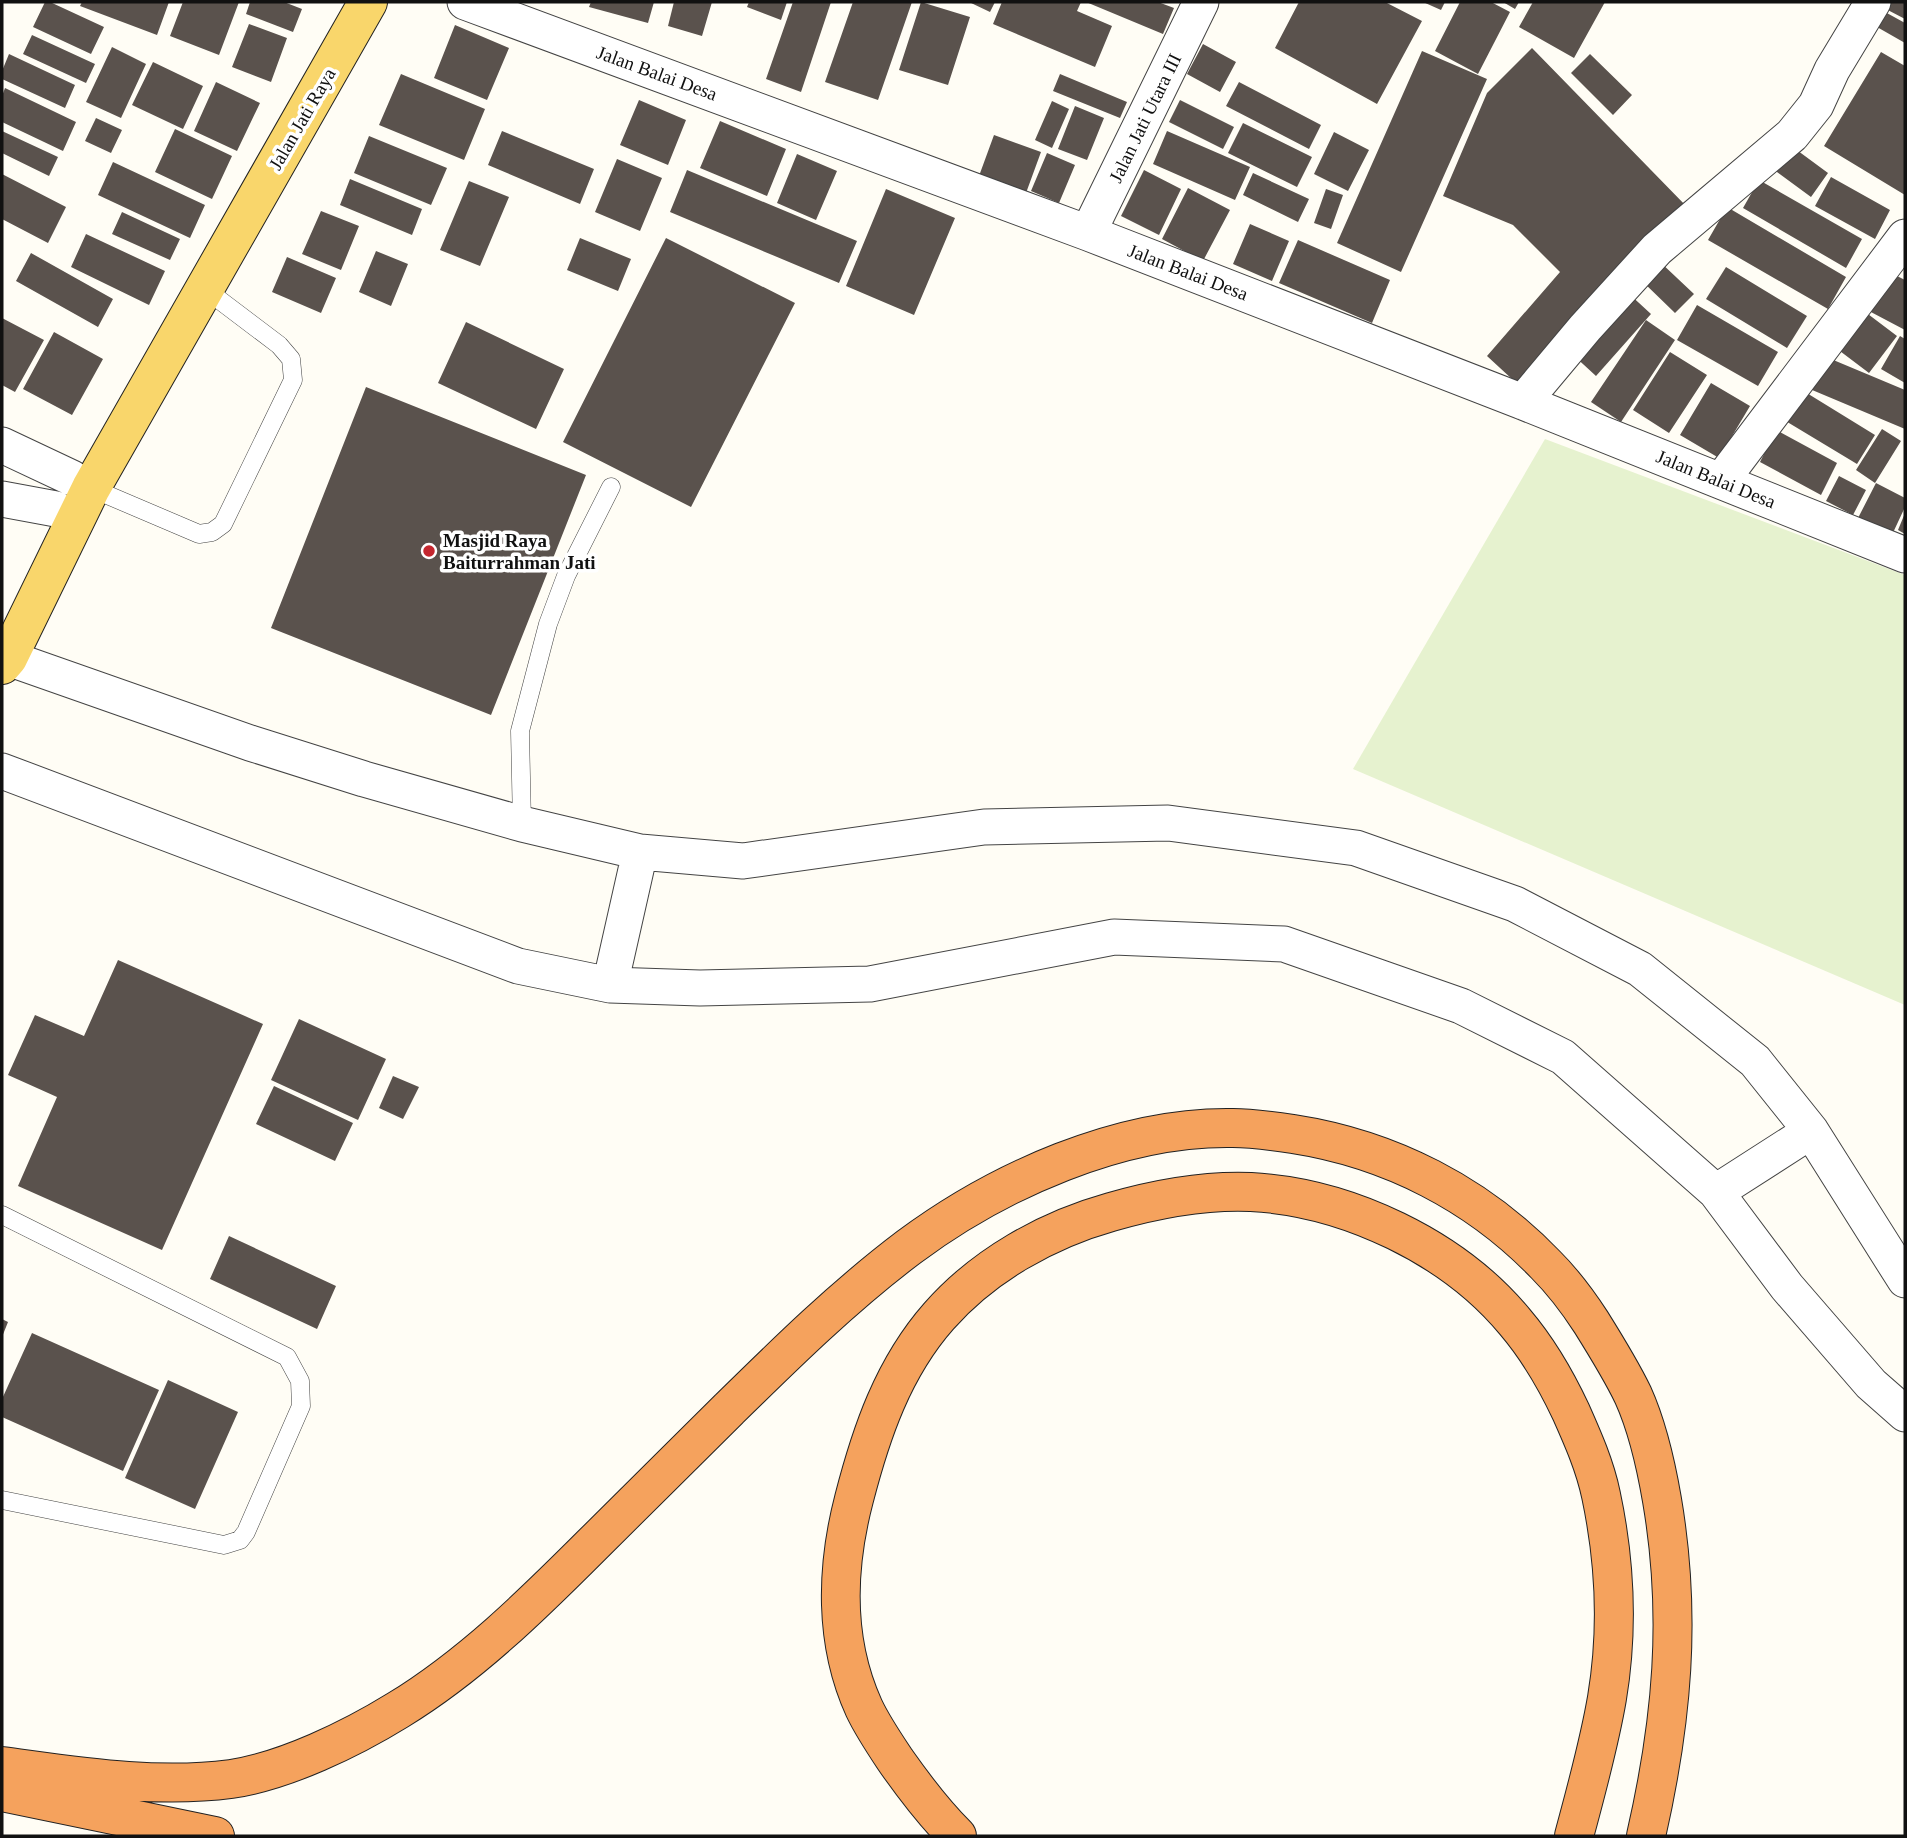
<svg xmlns="http://www.w3.org/2000/svg" width="1907" height="1838" font-family="'Times New Roman',serif">
  <style>
    .pitch { fill: #e6f2cf }
    .building { fill: #5a524d }
    .lines { fill: none; stroke-linecap: round; stroke-linejoin: round }
    .service-casing { stroke: #444; stroke-width: 19 }
    .minor-casing { stroke: #444; stroke-width: 37 }
    .primary-casing { stroke: #222; stroke-width: 40 }
    .motorway-casing { stroke: #222; stroke-width: 40 }
    .service { stroke: #fff; stroke-width: 18 }
    .minor { stroke: #fff; stroke-width: 35 }
    .primary { stroke: #f9d66b; stroke-width: 38 }
    .motorway { stroke: #f5a25d; stroke-width: 38 }
    .poi-dot { fill: #c4262e; stroke: #fff; stroke-width: 2.5 }
    .labels { text-anchor: middle; dominant-baseline: central; stroke-width: 7; stroke-linejoin: round; paint-order: stroke }
    .street-label { font-size: 19px; fill: #111; stroke: #fff }
    .poi-label { font-size: 19px; font-weight: bold; fill: #111; stroke: #fff; text-anchor: start }
  </style>
  <rect width="100%" height="100%" fill="#fffdf5"/>
  <path class="pitch" d="M1545 439 1905 575V1005L1353 769Z"/>
  <path class="building" d="M45 2H50L104 27 91 54 33 27Z
    M82 2H169L157 35 80 6Z
    M183 2H239L219 55 170 36Z
    M250 2H284L302 9 293 32 246 14Z
    M591 2H654L648 23 589 7Z
    M674 2H712L702 36 668 26Z
    M749 2H787L781 20 747 7Z
    M793 2H831L801 92 766 79Z
    M853 2H912L878 100 825 82Z
    M921 2 970 17 948 85 899 70Z
    M969 2H995L990 12Z
    M1002 2H1081L1077 11 1112 26 1095 67 993 24Z
    M1086 2H1158L1174 8 1163 34Z
    M1299 2H1385L1422 21 1377 104 1275 48Z
    M1423 2H1445L1441 10Z
    M1460 2H1491L1510 12 1478 74 1435 51Z
    M1503 2H1519L1515 9Z
    M1533 2H1605L1574 58 1519 27Z
    M1884 2H1905V19L1882 7Z
    M1885 12 1905 23V43L1877 27Z
    M249 24 287 38 271 82 232 67Z
    M455 25 509 48 487 100 434 78Z
    M32 35 95 64 86 83 23 54Z
    M1203 44 1236 62 1220 92 1187 74Z
    M112 47 146 64 121 118 86 102Z
    M1532 48 1689 209 1525 391 1487 356 1560 272 1513 225 1443 196 1487 93Z
    M1422 51 1487 79 1401 272 1337 243Z
    M1881 52 1905 66V195L1824 146Z
    M9 54 75 85 65 108 2 79V71Z
    M1590 54 1632 95 1613 115 1571 73Z
    M153 62 203 86 183 129 132 105Z
    M401 74 485 109 464 160 379 125Z
    M1060 74 1127 102 1120 118 1053 91Z
    M216 82 260 103 237 151 194 131Z
    M1239 82 1321 125 1309 149 1226 106Z
    M5 88 76 122 63 151 2 122V96Z
    M639 100 686 120 668 165 620 145Z
    M1180 100 1234 127 1223 149 1169 122Z
    M1052 101 1069 109 1052 148 1035 140Z
    M1075 106 1104 118 1087 160 1058 149Z
    M96 118 122 130 111 153 85 141Z
    M720 121 786 149 767 196 700 168Z
    M1243 123 1312 157 1297 187 1228 153Z
    M175 129 232 156 212 199 155 172Z
    M2 131 58 157 49 176 2 153Z
    M502 131 594 169 580 204 488 165Z
    M1167 131 1250 167 1235 200 1153 164Z
    M1334 132 1369 150 1348 191 1314 174Z
    M994 135 1041 152 1026 193 979 176Z
    M369 136 447 168 431 205 354 173Z
    M1790 145 1828 173 1811 197 1773 169Z
    M1047 153 1075 165 1059 203 1031 191Z
    M797 154 837 171 816 220 777 203Z
    M617 159 662 178 640 231 595 212Z
    M113 162 205 205 190 238 98 195Z
    M687 170 857 241 839 283 670 212Z
    M1144 170 1181 189 1159 235 1121 216Z
    M1253 173 1309 199 1298 222 1243 195Z
    M2 174 66 207 48 243 2 219Z
    M1831 177 1890 210 1875 239 1815 206Z
    M350 179 422 209 412 235 340 205Z
    M1759 180 1862 239 1846 268 1743 208Z
    M469 181 509 197 480 266 440 250Z
    M1188 188 1230 210 1203 261 1162 239Z
    M886 189 955 218 914 315 846 286Z
    M1326 189 1343 195 1331 229 1314 223Z
    M1727 207 1846 277 1828 309 1708 240Z
    M321 211 359 226 341 270 302 254Z
    M122 212 180 239 170 260 112 234Z
    M1250 224 1289 241 1272 281 1233 264Z
    M86 234 165 271 149 305 71 267Z
    M580 238 631 259 618 291 567 270Z
    M666 238 795 303 691 507 563 442Z
    M1298 240 1390 280 1372 323 1279 283Z
    M376 251 408 264 391 306 359 292Z
    M31 253 113 299 98 327 16 281Z
    M287 257 336 278 321 313 272 292Z
    M1659 261 1694 294 1675 313 1641 280Z
    M1726 267 1807 316 1787 348 1706 299Z
    M1889 272 1905 280V330L1869 311Z
    M1626 291 1651 314 1596 376 1571 353Z
    M1697 305 1778 352 1758 386 1677 340Z
    M1856 305 1897 336 1869 373 1828 342Z
    M2 318 44 340 15 392 2 385Z
    M1646 320 1675 340 1621 422 1591 402Z
    M466 322 564 369 536 429 438 383Z
    M54 332 103 359 72 415 23 389Z
    M1900 336 1905 339V383L1881 369Z
    M1670 352 1707 375 1669 433 1633 410Z
    M1819 354 1905 390V429L1805 387Z
    M1711 383 1750 406 1719 458 1680 435Z
    M366 387 586 475 491 715 271 628Z
    M1797 387 1875 435 1857 464 1779 417Z
    M1882 429 1901 441 1875 483 1856 470Z
    M1776 430 1837 463 1821 495 1760 462Z
    M1839 476 1866 490 1853 515 1826 501Z
    M1876 483 1905 498V507L1891 537 1857 520Z
    M1905 513V534L1898 530Z
    M118 960 263 1024 162 1250 18 1186 57 1097 8 1075 35 1015 84 1036Z
    M299 1019 386 1059 358 1120 271 1080Z
    M393 1076 419 1087 403 1119 379 1108Z
    M274 1086 353 1123 335 1161 256 1124Z
    M229 1236 336 1286 317 1329 210 1279Z
    M2 1319 8 1322 2 1337Z
    M32 1333 159 1390 123 1471 2 1417V1399Z
    M168 1380 238 1412 195 1509 125 1478Z"/>
  <g class="lines">
    <g class="service-casing">
      <path id="service" d="M91 488 199 534 212 532 223 524 293 380 291 359 279 345 205 289
        M522 824 520 731 548 624 566 576 611 487
        M2 1215 287 1357 300 1381 301 1406 246 1532 240 1540 224 1545 2 1500"/>
    </g>
    <g class="minor-casing">
      <path id="minor" d="M465 2 1088 233 1523 402 1905 555
        M1088 233 1201 2
        M1523 402 1585 328 1657 249 1792 135 1816 105 1832 70 1873 2
        M2 445 72 478
        M1721 481 1905 237
        M2 499 56 509
        M8 658 250 743 364 779 522 824 640 852 743 861 984 827 1168 823 1356 848 1515 904 1640 969 1755 1061 1811 1131 1905 1280
        M2 771 518 966 610 985 700 988 870 984 1114 937 1284 944 1461 1006 1563 1057 1716 1192 1787 1287 1871 1384 1905 1414
        M610 985 640 852
        M1716 1192 1811 1131"/>
    </g>
    <g class="primary-casing">
      <path id="primary" d="M2 665 8 658 91 488 368 2"/>
    </g>
    <g class="motorway-casing">
      <path id="motorway" d="M2 1766C77 1776 154 1789 231 1779 285 1771 351 1739 398 1710 470 1666 532 1605 591 1546 637 1500 683 1455 729 1409 786 1353 844 1296 909 1247 998 1181 1120 1126 1233 1128 1253 1128 1273 1131 1293 1134 1390 1149 1478 1194 1546 1265 1563 1282 1578 1302 1591 1322 1606 1346 1621 1370 1633 1395 1648 1428 1656 1465 1662 1500 1682 1617 1672 1722 1646 1836
        M2 1792 215 1836
        M957 1836C934 1813 915 1788 896 1761 884 1743 873 1727 864 1708 834 1642 836 1568 854 1499 871 1433 893 1368 939 1316 984 1265 1047 1230 1111 1212 1156 1199 1204 1190 1251 1192 1347 1197 1453 1247 1515 1322 1538 1349 1556 1380 1571 1412 1583 1439 1595 1466 1601 1495 1615 1561 1618 1632 1607 1698 1599 1745 1586 1791 1574 1836"/>
    </g>
    <use href="#service" class="service"/>
    <use href="#minor" class="minor"/>
    <use href="#primary" class="primary"/>
    <use href="#motorway" class="motorway"/>
  </g>
  <circle class="poi-dot" cx="429" cy="551" r="7"/>
  <g class="labels">
    <g class="street-label">
      <text transform="translate(657 73) rotate(20)">Jalan Balai Desa</text>
      <text transform="translate(1145 118) rotate(-64)">Jalan Jati Utara III</text>
      <text transform="translate(302 119) rotate(-60)">Jalan Jati Raya</text>
      <text transform="translate(1188 272) rotate(21)">Jalan Balai Desa</text>
      <text transform="translate(1716 479) rotate(22)">Jalan Balai Desa</text>
    </g>
    <g class="poi-label">
      <text x="443" y="540">Masjid Raya<tspan x="443" dy="22">Baiturrahman Jati</tspan></text>
    </g>
  </g>
  <rect width="1907" height="1838" fill="none" stroke="#111111" stroke-width="7"/>
</svg>
